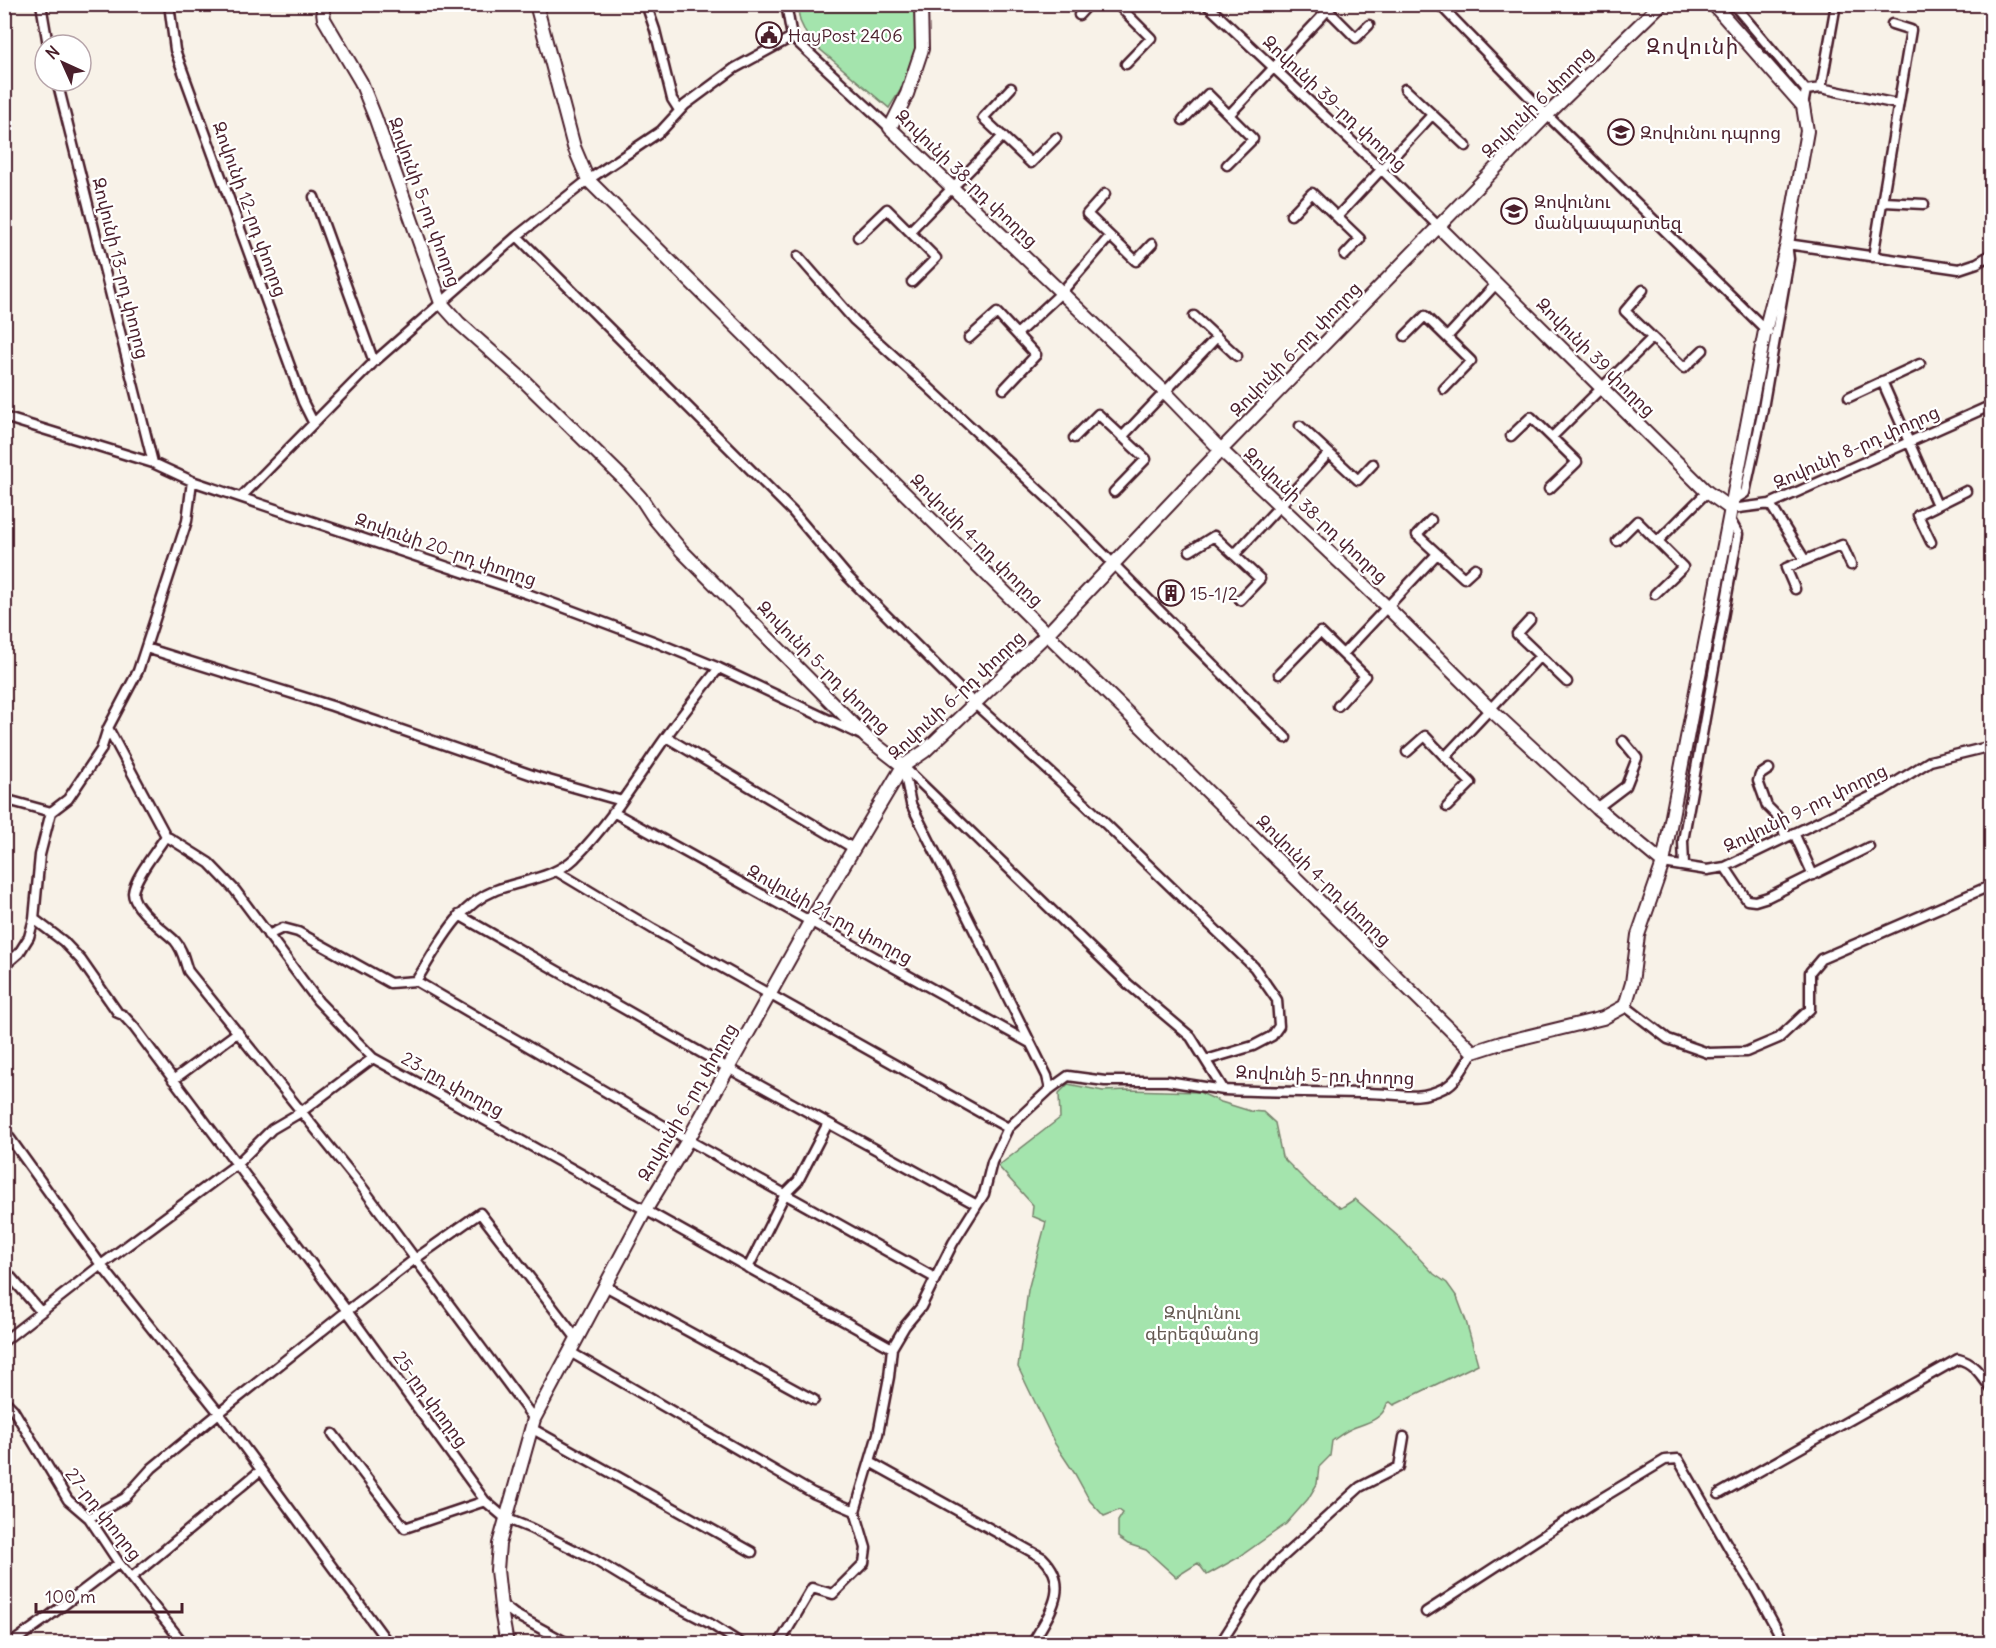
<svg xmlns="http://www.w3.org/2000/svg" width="1996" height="1648" font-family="Delius,'Noto Sans Armenian',sans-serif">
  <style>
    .green { fill: #a4e4ad; stroke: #77826c; stroke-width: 1.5 }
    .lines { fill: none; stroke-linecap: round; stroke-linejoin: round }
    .street-casing { stroke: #4a1f2b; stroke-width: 13 }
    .secondary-casing { stroke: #4a1f2b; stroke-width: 16 }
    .street { stroke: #fff; stroke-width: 8 }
    .secondary { stroke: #fff; stroke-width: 12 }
    .labels { text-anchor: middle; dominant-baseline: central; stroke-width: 4.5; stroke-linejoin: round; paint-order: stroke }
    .poi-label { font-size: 18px; fill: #4a1f2b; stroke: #fff; text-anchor: start }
    .street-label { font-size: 18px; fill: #4a1f2b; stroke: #fff }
    .park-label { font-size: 18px; fill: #655a52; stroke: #fff }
    .quarter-label { font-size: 21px; letter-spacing: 1.5px; fill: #4a1f2b; stroke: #fff }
  </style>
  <rect width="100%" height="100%" fill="#f8f2e8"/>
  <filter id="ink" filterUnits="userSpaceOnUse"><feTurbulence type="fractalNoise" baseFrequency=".0167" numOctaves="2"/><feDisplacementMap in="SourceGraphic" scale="12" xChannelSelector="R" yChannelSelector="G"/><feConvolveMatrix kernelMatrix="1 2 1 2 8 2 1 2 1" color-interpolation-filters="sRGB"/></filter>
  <g filter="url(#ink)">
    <path class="green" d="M797 5H916C917 22 919 40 915 57 911 76 899 92 889 108L809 40 800 21Z
      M1068 1084 1103 1091 1128 1090 1199 1092 1221 1102 1250 1111 1263 1112 1275 1123 1282 1157 1311 1186 1341 1208 1355 1199 1400 1238 1434 1274 1447 1283 1457 1297 1466 1321 1478 1364 1394 1405 1390 1402 1387 1404C1382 1420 1366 1423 1353 1428 1345 1431 1338 1437 1332 1441L1330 1456 1319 1467 1317 1484 1308 1499 1286 1524 1239 1557 1207 1575 1198 1563 1176 1577 1146 1550 1128 1544 1118 1537V1521L1123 1513 1119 1510 1104 1516 1090 1501 1075 1474 1055 1444 1018 1367 1028 1290 1046 1222 1032 1216 1033 1205 998 1166 1060 1118 1059 1093Z"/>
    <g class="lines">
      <g class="street-casing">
        <path id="street" d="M41 4 48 45
          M169 4 175 50 303 402 313 422
          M646 4 655 30 672 99 679 110
          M786 4 792 37 890 128
          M1117 4 1151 38 1126 64
          M1206 4 1381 169 1439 227
          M1322 4 1356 38 1369 25
          M1439 4 1547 115 1768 332
          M1733 4 1806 90 1803 106
          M1125 12 1133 4
          M1079 15 1089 4
          M57 81 153 463
          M1011 88 983 118 1031 163 1056 138
          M1821 88 1897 104
          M1405 89 1466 146
          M1806 90 1821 88 1836 4
          M1229 115 1328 10
          M1183 120 1208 94 1253 139 1227 165
          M1105 194 1087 214 1136 261 1152 244
          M314 197 374 362
          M1884 202 1924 204
          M1291 215 1312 193 1360 239 1345 255
          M1337 217 1432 115
          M910 231 1003 136
          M517 236 793 512 848 577 975 704 1084 803 1254 967 1277 1000 1279 1026 1272 1036 1253 1046 1206 1060
          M858 237 887 209 936 258 912 282
          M798 256 854 320 928 387 1057 507 1286 738
          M1873 257 1911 30 1892 24
          M1643 290 1625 311 1684 368 1703 350
          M1194 316 1237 356
          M1017 334 1061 293 1110 236
          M1405 336 1425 316 1471 361 1444 389
          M1447 337 1496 284
          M969 338 997 313 1036 355 1004 389
          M1882 381 1937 505
          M1849 397 1920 364
          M4 417 153 463 192 481 528 594 653 641 719 668 861 735
          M1300 426 1358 480 1373 464
          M1511 436 1531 417 1577 462 1549 489
          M1122 437 1217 337
          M1552 437 1652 338
          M1074 438 1098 414 1146 459 1114 492
          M241 497 374 362 517 236 588 180 661 131 685 105 735 68 792 37
          M1732 501 1745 493 1762 414 1789 259 1787 244 1959 269 1977 263 1992 254
          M1770 504 1805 560
          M1731 509 1770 504 1992 405
          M1431 520 1417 535 1464 578 1475 568
          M1617 541 1637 521 1683 567 1655 594
          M1658 541 1707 492
          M1931 542 1918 515 1966 491
          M1190 551 1214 536 1260 579 1240 600
          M1234 555 1329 453
          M1795 589 1786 568 1842 545 1851 565
          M1530 620 1517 634 1567 682
          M146 648 332 706 538 777 622 801
          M1343 654 1437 554
          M1279 674 1320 632 1365 676 1338 706
          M108 728 166 836 209 863 235 890 318 1001 373 1058 431 1090 892 1348
          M666 737 853 848
          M1407 752 1425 736 1445 757 1540 656
          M1445 757 1471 783 1447 807
          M903 766 1128 984 1191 1037 1224 1090C1272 1092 1320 1092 1367 1093 1396 1093 1417 1102 1444 1088 1458 1081 1465 1064 1473 1052
          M903 766 911 804 1047 1076 1050 1089
          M1769 769 1760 775 1758 781 1767 806 1777 816 1786 837
          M4 799 51 812
          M1597 808 1626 786 1637 758 1623 741
          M613 812 1030 1043
          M1794 833 1813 875
          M166 836C158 849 134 878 133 893 133 909 165 931 175 941 183 950 184 960 188 971L362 1187 534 1419
          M1663 863 1707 870 1725 867 1882 791 1930 761 1992 746
          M1684 866 1683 841 1738 534 1729 518
          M1725 867 1747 900 1755 901 1768 897 1869 847
          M558 872 653 929 1008 1128 992 1162 984 1194 953 1243 921 1307 905 1326 892 1348 889 1377 878 1434 855 1511
          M459 915 728 1068 977 1205
          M34 919 63 941 81 960 118 1013 123 1015 134 1027 347 1311 485 1501 505 1518 530 1528 593 1559 641 1588 709 1623 742 1644
          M268 935 283 928 298 932 390 983 416 981C438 947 456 906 496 890 523 880 554 878 575 858 609 824 634 783 661 744 679 718 699 693 719 668
          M4 966 19 953 29 937 34 919 40 855 51 812 68 799 101 750 108 728 138 671 187 521 192 481
          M416 981 688 1140 935 1278
          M1625 1006 1668 1039 1708 1053 1746 1052 1779 1038 1810 1009V972L1821 959 1992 885
          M173 1080 238 1032
          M1008 1128 1050 1089 1068 1076 1105 1081H1167L1224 1090
          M4 1130 101 1265 219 1413 389 1644
          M748 1268 785 1194 798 1181 828 1123
          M4 1269 41 1312
          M605 1286 814 1400
          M4 1341 101 1265 237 1164 272 1129 301 1112 373 1058
          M570 1352 813 1493 855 1511 866 1548 864 1563 833 1594 812 1588 779 1644
          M4 1400 13 1409 68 1500 89 1518 119 1563 184 1644
          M531 1428 752 1552
          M333 1434 405 1528 485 1501
          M870 1462 1043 1558C1072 1587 1048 1615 1032 1644
          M1719 1494 1958 1359C1975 1363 1982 1377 1992 1390
          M89 1518 125 1498 152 1468 219 1413 347 1311 415 1259 480 1213 577 1339
          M132 1577 261 1470
          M501 1604 514 1614 569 1644
          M1426 1612 1592 1504 1665 1460 1678 1459 1732 1553 1753 1586 1785 1644
          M10 1644 44 1620 119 1563
          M1220 1644 1259 1583 1277 1562 1360 1487 1399 1467 1404 1437"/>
      </g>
      <g class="secondary-casing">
        <path id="secondary" d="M322 4 324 19 361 82 375 117 441 303 459 323 521 378 623 478 641 498 654 518 682 551 867 738 903 766
          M536 4 574 147 588 180 1047 634 1473 1052 1501 1043 1603 1018 1625 1006 1632 983 1638 935 1663 863 1765 331 1787 244 1807 131 1803 106 1713 4
          M921 4 922 49 907 94 890 128 1165 392 1221 450 1386 606 1491 710 1597 808 1663 863
          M1439 227 1707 492 1731 509
          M507 1644 502 1616 497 1570 499 1544 534 1419 645 1211 688 1140 810 922 903 766 925 751 1047 634 1221 450 1547 115 1661 4"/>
      </g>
      <use href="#street" class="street"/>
      <use href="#secondary" class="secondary"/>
    </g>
  </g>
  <defs>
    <g id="civic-ring" transform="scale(1.35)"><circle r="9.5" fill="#fff" stroke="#4a1f2b" stroke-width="1.5"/><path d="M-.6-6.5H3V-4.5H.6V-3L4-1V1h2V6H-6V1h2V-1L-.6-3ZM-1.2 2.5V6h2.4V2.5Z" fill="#4a1f2b"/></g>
    <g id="school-ring" transform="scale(1.35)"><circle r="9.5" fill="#fff" stroke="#4a1f2b" stroke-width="1.5"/><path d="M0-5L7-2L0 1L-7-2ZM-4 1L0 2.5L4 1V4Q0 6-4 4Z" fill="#4a1f2b"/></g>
    <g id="building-ring" transform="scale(1.35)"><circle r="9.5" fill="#fff" stroke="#4a1f2b" stroke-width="1.5"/><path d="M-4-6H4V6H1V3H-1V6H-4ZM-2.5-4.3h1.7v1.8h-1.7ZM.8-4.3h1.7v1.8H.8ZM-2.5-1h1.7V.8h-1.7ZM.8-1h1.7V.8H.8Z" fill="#4a1f2b"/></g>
  </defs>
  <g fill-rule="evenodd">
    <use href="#civic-ring" x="769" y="35"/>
    <use href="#school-ring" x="1621" y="132"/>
    <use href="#school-ring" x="1514" y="211"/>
    <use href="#building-ring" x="1171" y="593"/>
  </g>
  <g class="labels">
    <g class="poi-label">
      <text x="788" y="35">HayPost 2406</text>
      <text x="1640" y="132">Զովունու դպրոց</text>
      <text x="1534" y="201">Զովունու<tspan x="1534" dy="21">մանկապարտեզ</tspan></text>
      <text x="1190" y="593">15-1/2</text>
    </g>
    <g class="street-label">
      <text transform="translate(1537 102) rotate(-45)">Զովունի 6 փողոց</text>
      <text transform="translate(1335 103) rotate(43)">Զովունի 39-րդ փողոց</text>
      <text transform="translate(967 178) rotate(44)">Զովունի 38-րդ փողոց</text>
      <text transform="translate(425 202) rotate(70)">Զովունի 5-րդ փողոց</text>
      <text transform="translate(250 209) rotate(70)">Զովունի 12-րդ փողոց</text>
      <text transform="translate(121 268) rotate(76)">Զովունի 13-րդ փողոց</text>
      <text transform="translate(1295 349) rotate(-46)">Զովունի 6-րդ փողոց</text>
      <text transform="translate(1596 357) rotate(45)">Զովունի 39 փողոց</text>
      <text transform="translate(1856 447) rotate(-24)">Զովունի 8-րդ փողոց</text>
      <text transform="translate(1316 515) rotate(43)">Զովունի 38-րդ փողոց</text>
      <text transform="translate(977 540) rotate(45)">Զովունի 4-րդ փողոց</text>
      <text transform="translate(446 549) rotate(19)">Զովունի 20-րդ փողոց</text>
      <text transform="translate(824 667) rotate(45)">Զովունի 5-րդ փողոց</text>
      <text transform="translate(956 695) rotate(-43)">Զովունի 6-րդ փողոց</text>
      <text transform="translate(1805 808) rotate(-26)">Զովունի 9-րդ փողոց</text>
      <text transform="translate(1324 880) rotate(44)">Զովունի 4-րդ փողոց</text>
      <text transform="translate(830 914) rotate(29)">Զովունի 21-րդ փողոց</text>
      <text transform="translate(1325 1075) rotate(2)">Զովունի 5-րդ փողոց</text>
      <text transform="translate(453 1084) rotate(29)">23-րդ փողոց</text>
      <text transform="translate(687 1102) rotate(-60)">Զովունի 6-րդ փողոց</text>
      <text transform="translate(431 1399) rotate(54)">25-րդ փողոց</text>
      <text transform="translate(104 1514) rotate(52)">27-րդ փողոց</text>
    </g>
    <g class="park-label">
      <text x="1202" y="1312">Զովունու<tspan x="1202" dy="21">գերեզմանոց</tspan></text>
    </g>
    <g class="quarter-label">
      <text x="1693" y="46">Զովունի</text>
    </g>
  </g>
  <rect width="1996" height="1648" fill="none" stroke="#fff" stroke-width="24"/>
  <rect x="12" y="12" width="1972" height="1624" fill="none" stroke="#4a1f2b" stroke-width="2" filter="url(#ink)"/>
  <g transform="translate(63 63) rotate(315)"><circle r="28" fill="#ffffff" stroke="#b7a5aa" stroke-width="1.5"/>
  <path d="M0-4.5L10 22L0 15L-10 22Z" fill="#4a1f2b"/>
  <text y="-9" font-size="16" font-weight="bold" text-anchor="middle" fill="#4a1f2b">N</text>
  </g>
  <path d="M36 1603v9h146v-9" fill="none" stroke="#4a1f2b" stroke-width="3"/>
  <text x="45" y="1603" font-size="18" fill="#4a1f2b" stroke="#ffffff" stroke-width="4.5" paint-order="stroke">100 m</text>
</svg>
